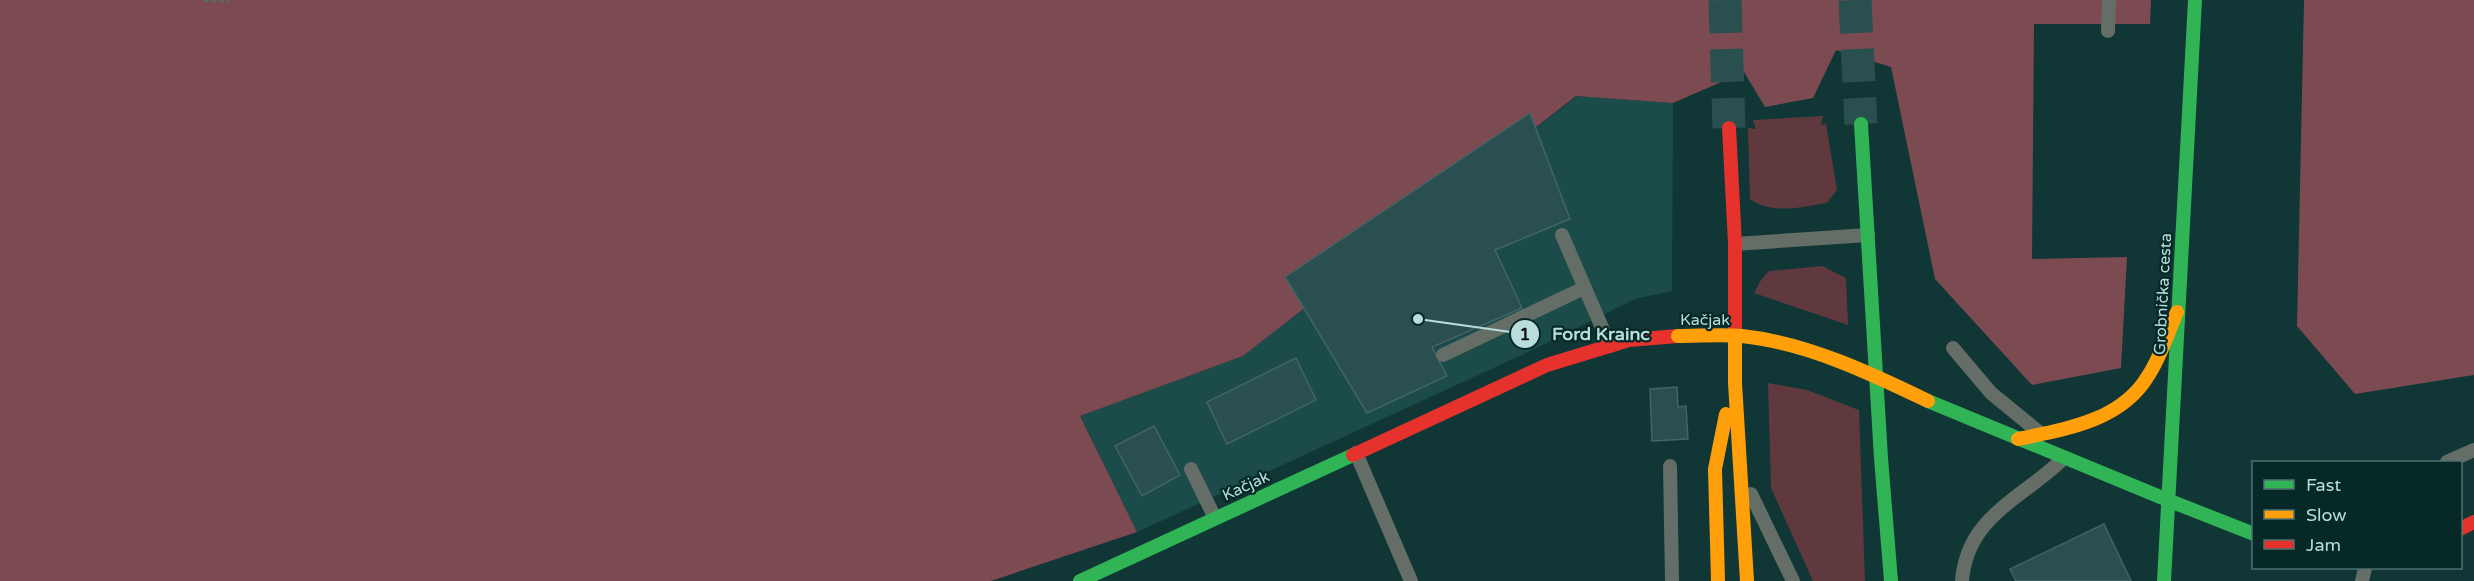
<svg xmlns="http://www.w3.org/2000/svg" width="2474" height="581" font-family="'Varela Round',sans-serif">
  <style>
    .built { fill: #1b4c49 }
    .green { fill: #60393f }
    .forest { fill: #7c4b52 }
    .building { fill: #2a4f51; stroke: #446466; stroke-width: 1.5 }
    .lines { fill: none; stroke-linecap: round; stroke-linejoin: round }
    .highway-tunnel { stroke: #294f4e; stroke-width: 33; stroke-dasharray: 33 16; stroke-linecap: butt }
    .path { stroke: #586863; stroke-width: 4; stroke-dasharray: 4.5 3; stroke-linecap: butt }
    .lane { stroke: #646d66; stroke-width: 14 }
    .fast { stroke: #30b455; stroke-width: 14 }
    .slow { stroke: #ff9f0a; stroke-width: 14 }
    .jam { stroke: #e5322d; stroke-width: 14 }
    .slow-bridge { stroke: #ff9f0a; stroke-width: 14 }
    .labels { text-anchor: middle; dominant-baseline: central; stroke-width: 4.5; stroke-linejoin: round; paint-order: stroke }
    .street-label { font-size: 16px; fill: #b8dddb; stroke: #062927 }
    .leader { fill: none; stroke: #b8dddb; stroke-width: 2 }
    .callout-dot { fill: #b8dddb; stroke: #062927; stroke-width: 2 }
    .mark-label { font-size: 18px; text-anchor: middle; font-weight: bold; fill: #111 }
    .callout-label { font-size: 18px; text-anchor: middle; font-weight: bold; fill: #b8dddb; stroke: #062927; stroke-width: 4.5; stroke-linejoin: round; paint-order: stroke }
  </style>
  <rect width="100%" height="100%" fill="#103635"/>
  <path class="built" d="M1577 96 1673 103 1672 291 1635 299 1524 354 1137 532 1080 416 1243 356Z"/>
  <path class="green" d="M1823 116 1821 125 1826 124 1837 190 1827 203C1801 207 1773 215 1750 199L1748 128 1756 129 1753 120Z
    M1822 266 1846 278 1848 325 1754 293 1761 280 1769 271Z
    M1768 383 1807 390 1859 410 1865 581H1813L1771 488Z"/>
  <path class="forest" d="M0 0H2151L2150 24H2034L2032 259 2127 257 2121 368 2032 385 1935 279 1891 67 1836 50 1813 98 1765 107 1744 72 1673 103 1576 96 1243 356 1080 416 1137 532 991 581H0Z
    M2304 0H2474V375L2355 394 2297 326Z"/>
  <path class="building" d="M1530 113 1570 219 1495 250 1522 308 1432 347 1447 376 1367 413 1285 277Z
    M1296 358 1316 400 1227 444 1207 402Z
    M1677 387 1678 407 1686 406 1688 439 1652 441 1650 389Z
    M1154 426 1180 475 1142 496 1115 446Z
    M2104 524 2131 581H2016L2010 569Z"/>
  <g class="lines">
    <path class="highway-tunnel" d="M1725 0 1729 128
      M1855 0 1861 124"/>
    <path class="path" d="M204 0H229"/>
    <path class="lane" d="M2108 31 2109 0
      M1562 235 1610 346
      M1735 244 1868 235
      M1953 348 1991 393 2040 433
      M1443 355 1584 288
      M1356 453 1411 581
      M2447 462 2474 450
      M1670 466 1672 581
      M1191 469 1215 518
      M1751 494 1793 581
      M1962 581C1967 516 2022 499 2064 458
      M2362 581 2365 568"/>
    <path class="fast" d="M1861 124 1881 458 1891 581
      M1928 401 2170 501
      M2170 501 2254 534
      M1080 581 1353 455
      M2164 581 2195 0"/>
    <path class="slow" d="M1735 329V383L1747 581
      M2018 439C2066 429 2121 421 2148 376 2161 356 2168 333 2177 312
      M1718 581 1715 469 1726 414"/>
    <path class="jam" d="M1729 128 1735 244V329
      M1353 455 1547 365 1629 340 1678 336
      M2460 529 2474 522"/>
    <path class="slow-bridge" d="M1678 336C1699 336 1721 334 1742 336 1807 343 1870 373 1928 401"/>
  </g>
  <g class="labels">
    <g class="street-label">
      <text transform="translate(2163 294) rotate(-87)">Grobnička cesta</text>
      <text x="1705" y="320">Kačjak</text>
      <text transform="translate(1246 486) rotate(-25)">Kačjak</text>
    </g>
  </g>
  <path class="leader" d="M1418 319L1525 334"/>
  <g class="callout-dot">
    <circle cx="1418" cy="319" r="6"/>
    <circle cx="1525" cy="334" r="15"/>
  </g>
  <g class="mark-label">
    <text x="1525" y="340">1</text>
  </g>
  <g class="callout-label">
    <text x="1601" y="340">Ford Krainc</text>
  </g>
  <rect x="2252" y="461" width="210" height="108" fill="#062927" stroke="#4d716f" stroke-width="1.5"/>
  <rect x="2264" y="480" width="30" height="9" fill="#30b455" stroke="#4d716f" stroke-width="1.5"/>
  <text x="2306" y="491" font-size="18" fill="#b8dddb">Fast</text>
  <rect x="2264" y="510" width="30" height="9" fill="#ff9f0a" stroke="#4d716f" stroke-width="1.5"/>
  <text x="2306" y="521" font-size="18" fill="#b8dddb">Slow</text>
  <rect x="2264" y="540" width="30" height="9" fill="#e5322d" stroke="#4d716f" stroke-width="1.5"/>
  <text x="2306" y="551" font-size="18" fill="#b8dddb">Jam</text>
</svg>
